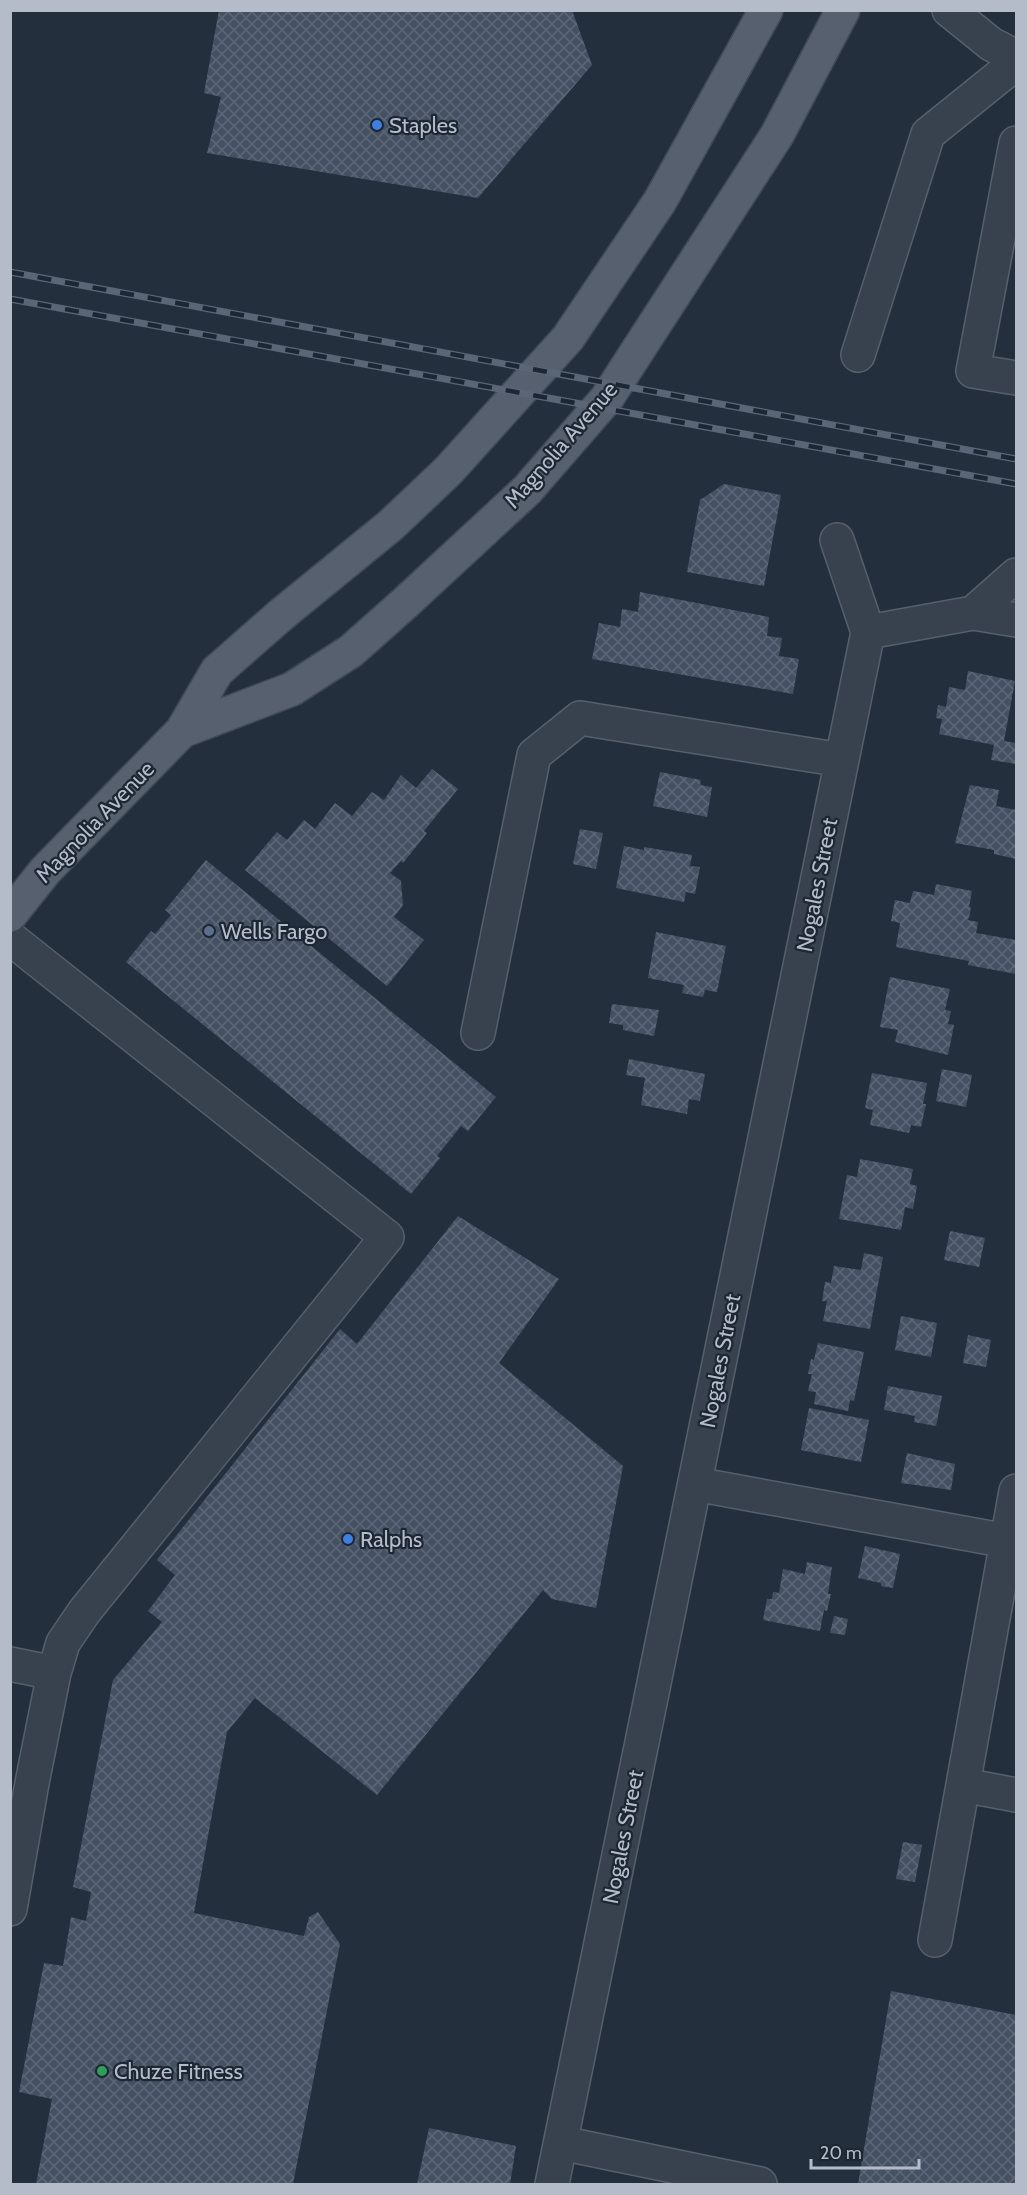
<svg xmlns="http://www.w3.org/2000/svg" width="1027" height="2195" font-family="Cabin,sans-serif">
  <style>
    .building { fill: url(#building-cross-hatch) }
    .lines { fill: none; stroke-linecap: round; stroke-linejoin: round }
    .minor-casing { stroke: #565f6c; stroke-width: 36 }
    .major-casing { stroke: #414a57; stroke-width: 36 }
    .minor { stroke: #38414e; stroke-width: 33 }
    .major { stroke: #56606e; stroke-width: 33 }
    .rail-casing { stroke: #5a6575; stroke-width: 7 }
    .rail { stroke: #1d2633; stroke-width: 4.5; stroke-dasharray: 14; stroke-linecap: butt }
    .shop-dot { fill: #3f7fe0; stroke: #1d2633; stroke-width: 2 }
    .service-dot { fill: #5c6f8a; stroke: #1d2633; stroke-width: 2 }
    .leisure-dot { fill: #2e9e5b; stroke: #1d2633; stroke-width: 2 }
    .labels { text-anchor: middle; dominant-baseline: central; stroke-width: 4.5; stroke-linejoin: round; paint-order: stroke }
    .poi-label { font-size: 22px; fill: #b4bcc9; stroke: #1d2633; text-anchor: start }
    .street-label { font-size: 22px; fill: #b4bcc9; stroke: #1d2633 }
  </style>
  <defs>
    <pattern id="building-cross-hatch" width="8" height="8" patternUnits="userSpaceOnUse" patternTransform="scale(1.5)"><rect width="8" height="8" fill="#455162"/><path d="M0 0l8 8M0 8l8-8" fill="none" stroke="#5d6877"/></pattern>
  </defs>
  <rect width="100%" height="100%" fill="#242f3e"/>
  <path class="building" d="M219 10H572L592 65 478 198 207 153 221 97 204 93Z
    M724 484 781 495 764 586 687 572 700 500Z
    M640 592 769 617 767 636 782 638 779 656 799 659 793 694 592 659 599 623 620 627 622 609 638 612Z
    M968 671 1015 681 1004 741 1016 743V764L991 760 994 745 939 734 942 719 936 718 938 705 946 707 949 687 965 690Z
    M432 769 458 789 424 831 427 833 403 863 401 861 390 873 401 881 403 905 394 917 424 940 387 986 245 870 277 832 287 840 304 820 315 829 335 803 352 816 372 792 384 800 401 775 416 788Z
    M660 772 701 780 700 785 712 787 707 817 653 806Z
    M970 785 999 790 996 806 1016 810V859L994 854V850L955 843Z
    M580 829 603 833 596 869 573 864Z
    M624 846 644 850V847L692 855 690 866 700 867 695 894 686 892 684 902 616 888Z
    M206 860 496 1097 468 1131 461 1126 437 1156 440 1158 411 1194 126 962 151 931 155 934 171 915 165 910Z
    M936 884 972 891 969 907H971L969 918 967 920 978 922 976 933 1016 940V974L968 965 969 961 896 947 900 923 891 921 895 900 910 903 913 891 934 895Z
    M656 932 726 946 717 992 705 990 703 997 682 993 684 985 648 978Z
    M890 977 950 989 945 1010 951 1011 948 1024 954 1025 948 1055 895 1042 898 1030 880 1027Z
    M612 1004 659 1010 654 1036 623 1030V1025L609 1023Z
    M629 1059 705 1074 700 1101 689 1099 687 1114 641 1105 645 1078 626 1075Z
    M942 1069 972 1075 966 1107 936 1101Z
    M872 1073 927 1083 923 1104H926L921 1127 911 1125 909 1133 870 1125 873 1110 865 1108Z
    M860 1159 913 1169 910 1184 917 1186 913 1209 905 1207 901 1230 839 1219 847 1175 857 1177Z
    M458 1216 559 1279 499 1363 623 1466 596 1608 552 1599 543 1590 377 1795 255 1698 227 1732 194 1913 304 1936 309 1917 318 1912 340 1944 293 2184H36L52 2099 19 2092 44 1963 63 1966 71 1917 86 1921 91 1892 73 1887 113 1680 162 1622 148 1611 175 1575 157 1560 340 1329 357 1344Z
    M950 1231 985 1238 979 1267 944 1260Z
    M864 1253 883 1257 870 1329 823 1321 827 1301H822L825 1282 831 1283 834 1266 861 1270Z
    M901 1316 937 1323 931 1357 895 1350Z
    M968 1335 991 1340 986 1367 963 1363Z
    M818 1343 864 1352 854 1401 850 1400 848 1411 814 1404 816 1392 808 1391 812 1374H808L811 1359 814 1360Z
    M888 1386 942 1396 936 1426 914 1422 915 1416 884 1410Z
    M809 1408 869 1420 861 1462 801 1450Z
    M907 1453 955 1464 951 1490 901 1483Z
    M865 1546 900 1554 893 1588 881 1586V1583L858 1578Z
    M807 1562 832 1567 828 1594H831L827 1611 824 1610 820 1631 763 1620 767 1599H772L773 1592 779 1593 783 1569 805 1574Z
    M834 1616 848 1619 845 1635 830 1633Z
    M903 1842 922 1845 915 1882 896 1879Z
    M891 1991 1016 2015V2184H858Z
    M429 2128 516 2146 510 2184H417Z"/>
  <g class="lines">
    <g class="minor-casing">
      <path id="minor" d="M949 10 991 44 1016 57
        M1016 143 973 371 1016 378
        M858 355 928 134 1016 63
        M973 613 1016 575
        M868 632 973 613 1016 620
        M10 938 387 1237 84 1612 63 1643 54 1673 32 1783 10 1909
        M478 1033 534 755 580 718 842 760
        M695 1484 1007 1541
        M10 1664 54 1673
        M963 1785 1016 1795
        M935 1940 1016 1491
        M561 2143 760 2184
        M552 2184 868 632 837 540"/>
    </g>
    <g class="major-casing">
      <path id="major" d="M182 731 292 689 351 651 405 603 527 490 607 398 777 135 843 10
        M10 915 45 871 182 731 217 671 282 614 391 525 448 471 568 338 660 201 766 10"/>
    </g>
    <use href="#minor" class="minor"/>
    <use href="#major" class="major"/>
    <g class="rail-casing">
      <path id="rail" d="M10 272 1016 459
        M10 299 1016 484"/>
    </g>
    <use href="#rail" class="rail"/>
  </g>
  <g class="shop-dot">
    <circle cx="377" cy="125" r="6"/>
    <circle cx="348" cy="1539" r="6"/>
  </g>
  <circle class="service-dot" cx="209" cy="931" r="6"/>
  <circle class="leisure-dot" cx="102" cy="2071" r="6"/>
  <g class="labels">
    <g class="poi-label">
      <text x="389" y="125">Staples</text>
      <text x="221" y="931">Wells Fargo</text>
      <text x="360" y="1539">Ralphs</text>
      <text x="114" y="2071">Chuze Fitness</text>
    </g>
    <g class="street-label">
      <text transform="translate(561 445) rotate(-49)">Magnolia Avenue</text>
      <text transform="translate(95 822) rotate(-46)">Magnolia Avenue</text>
      <text transform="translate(817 885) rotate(-79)">Nogales Street</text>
      <text transform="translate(720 1361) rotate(-79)">Nogales Street</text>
      <text transform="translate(623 1837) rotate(-79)">Nogales Street</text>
    </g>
  </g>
  <rect width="1027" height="2195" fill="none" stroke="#b4bcc9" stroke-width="24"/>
  <path d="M811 2159v9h108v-9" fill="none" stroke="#b4bcc9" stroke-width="3"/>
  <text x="820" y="2159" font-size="18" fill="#b4bcc9" stroke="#1d2633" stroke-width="4.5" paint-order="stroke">20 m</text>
</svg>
